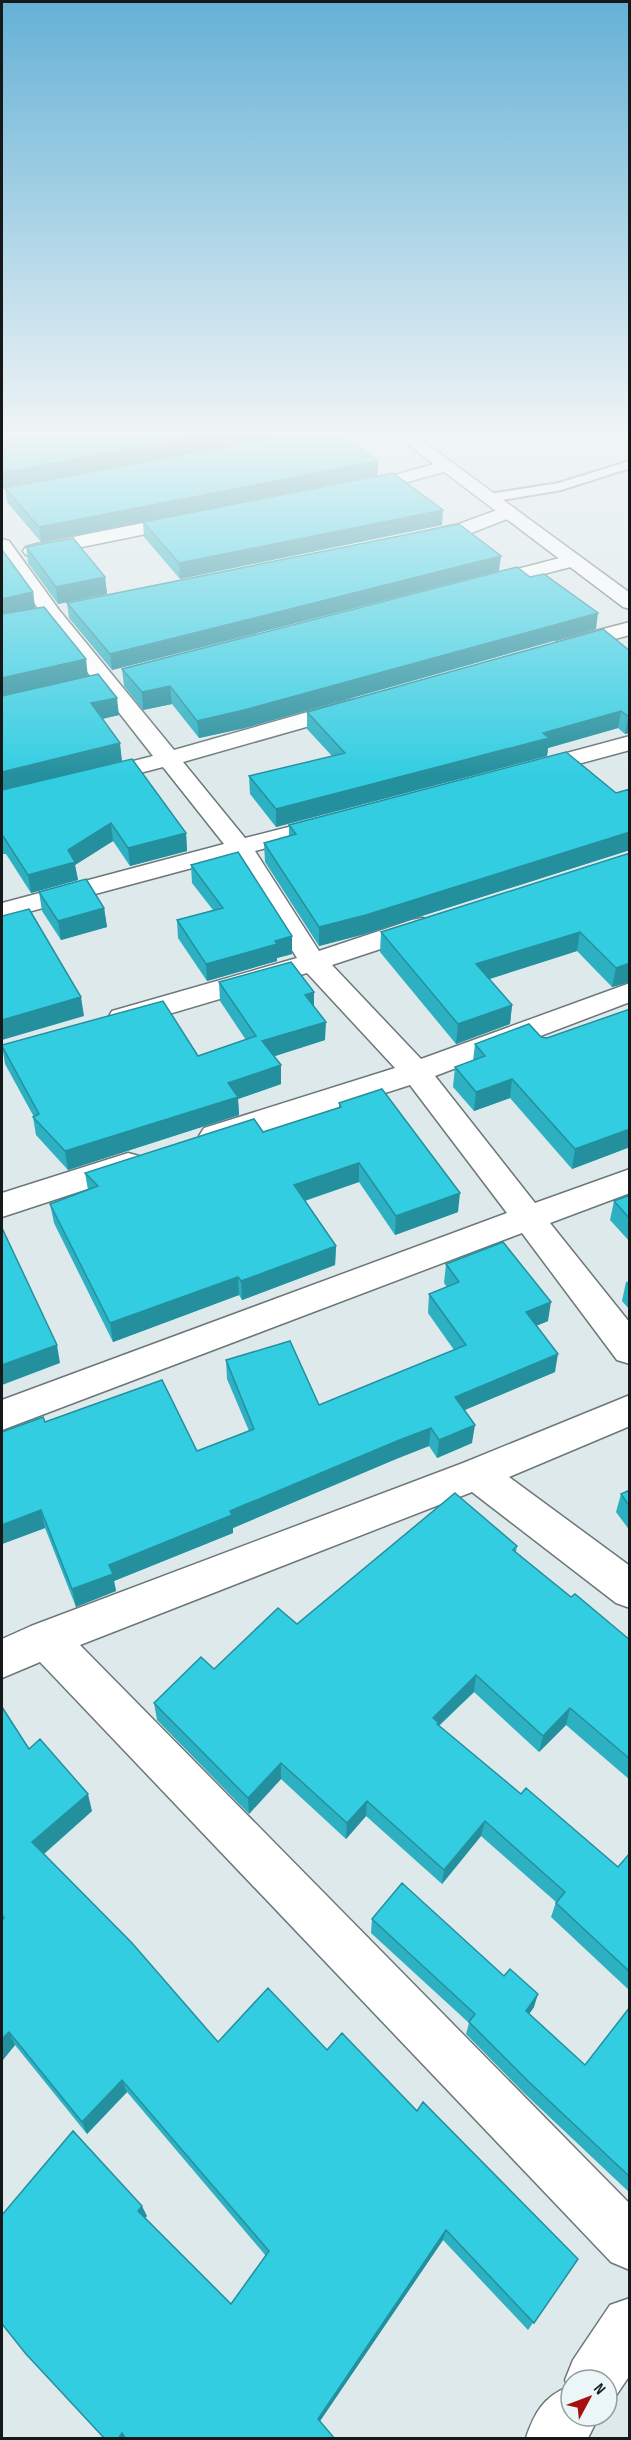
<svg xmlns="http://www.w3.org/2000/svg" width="631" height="2440" font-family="'Sofia Sans Condensed',sans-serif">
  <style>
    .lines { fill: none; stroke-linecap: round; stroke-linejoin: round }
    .service-casing { stroke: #6c7779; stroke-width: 4 }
    .minor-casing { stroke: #6c7779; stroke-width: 3 }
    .secondary-casing { stroke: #6c7779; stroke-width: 3 }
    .service { fill: #fff; fill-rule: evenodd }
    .minor { fill: #fff; fill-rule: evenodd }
    .secondary { fill: #fff; fill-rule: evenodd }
    .wall { fill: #2cb0c2 }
    .shaded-wall { fill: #24909e }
    .building { fill: #33cde2; stroke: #24909e; stroke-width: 1.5 }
  </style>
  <rect width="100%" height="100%" fill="#dde9eb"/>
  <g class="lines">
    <g class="service-casing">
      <path id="service" d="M630 461V468L561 490 490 502 484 498 490 494 559 483Z"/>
    </g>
    <g class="minor-casing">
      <path id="minor" d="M445 461 451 462 454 466 451 470 400 484 356 492 350 491 347 487 350 483 398 474Z
        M508 506 515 508 517 512 515 516 471 533 421 544 414 542 411 538 414 534 459 524Z
        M188 514 195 516 197 520 195 524 33 557 26 555 23 551 26 547 33 545Z
        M2 539 9 541 59 610 174 750 343 702 351 700 359 702 362 707 359 712 183 762 245 838 332 816 341 818 344 823 341 828 255 851 319 951 412 920 422 918 432 920 436 926 432 932 332 965 421 1059 630 983V1002L435 1076 535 1203 630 1169V1193L550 1223 630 1323V1364L617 1360 522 1233 2 1430V1400L507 1213 410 1085 226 1144 215 1147 204 1144 199 1136 204 1128 395 1068 307 973 132 1025 122 1027 112 1025 108 1018 112 1011 297 958 233 857 2 919V903L224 844 163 767 94 785 86 783 82 778 86 773 153 756 45 618 2 558Z
        M571 555 578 557 581 561 578 565 483 590 476 588 473 584 476 580Z
        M630 622V635L565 652 557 651 554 646 557 641Z
        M630 736V750L530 777 522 775 518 770 522 765Z
        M128 1153 139 1156 144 1164 139 1172 2 1217V1193Z
        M630 1395V1426L509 1477 630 1566V1608L616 1603 472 1492 80 1645 630 2204V2270L611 2262 40 1662 2 1678V1639L31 1626 463 1463Z
        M630 2298V2375L613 2400 607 2402V2380H571V2416H599L588 2438H526C534 2414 543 2397 568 2387L565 2380 573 2360 610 2305Z"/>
    </g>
    <g class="secondary-casing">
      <path id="secondary" d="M394 434H413L630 593V609L623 607Z"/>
    </g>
    <use href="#service" class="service"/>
    <use href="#minor" class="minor"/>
    <use href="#secondary" class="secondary"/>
  </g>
  <path class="wall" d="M2 434H290L84 473 378 461 377 476 41 542 7 502 5 488 2 489Z
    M143 522 442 525 180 579 144 537Z
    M26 547 105 577 107 594 58 604 28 563Z
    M2 551 33 592 35 608 119 715 102 719 122 761 70 773 186 833 187 851 130 866 113 841 75 865 78 880 31 893 6 854H2Z
    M499 571 112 670 69 618 67 603Z
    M596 629 245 728 199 738 172 704 143 710 124 686 122 669Z
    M630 651V733L625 734 618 728 548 748 547 756 276 827 250 794 249 776 332 756 307 729V712Z
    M630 789V850L365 934 319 946 265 862 264 843 289 836V825L616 793Z
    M630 853V982L612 987 577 951 489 979 512 1005 510 1024 456 1044 380 952 381 932Z
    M191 865 292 954 277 958V961L207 981 178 938 177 920 213 910 192 883Z
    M39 892 104 908 107 927 61 940 42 911Z
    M219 982 314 992V1007L325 1040 274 1056 281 1084 238 1099 239 1115 68 1170 36 1135 33 1117H34L5 1064 2 1045 198 1056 246 1040 220 1001Z
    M630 1009V1147L572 1169 510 1098 474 1111 453 1087 455 1067 473 1061 475 1044 541 1037 547 1038Z
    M339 1103 458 1212 395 1235 359 1182 305 1201 336 1246 335 1265 242 1300 239 1295 113 1342 54 1223 50 1204 88 1190 85 1173 263 1132 339 1108Z
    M630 1195V1242L610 1220 614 1201Z
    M446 1264 548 1321 536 1326 555 1372 464 1410 472 1443 437 1458 429 1446 396 1459 233 1528V1533L114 1581 116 1591 76 1607 45 1528 2 1544 45 1422 197 1451 249 1431 227 1379 226 1360 319 1405 454 1350 428 1313 429 1294 447 1287 444 1283Z
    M630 1281V1310L622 1301 626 1282Z
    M630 1490V1531L616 1512 621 1494Z
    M517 1546 516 1552 571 1597 630 1640V1780L566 1725 539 1752 474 1692 439 1726 521 1794 618 1867 630 1853V1991L551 1917 556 1902 481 1836 442 1884 366 1816 346 1839 281 1779 249 1814 157 1720 154 1703 214 1669 297 1624Z
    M2 1708 29 1749 92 1811 44 1854 218 2042 327 2050 417 2111 578 2259 528 2330 443 2240 320 2421 26 2354 147 2216 145 2218 231 2304 266 2256 127 2092 87 2134 15 2045 2 2061Z
    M372 1919 534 2007 529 2014 585 2065 630 2007V2193L523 2092 466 2034 469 2023 371 1933Z"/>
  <path class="shaded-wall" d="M209 434H290L2 489V473Z
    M378 461 377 476 41 542 39 527Z
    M443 510 442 525 180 579 179 563Z
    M501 556 499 571 112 670 110 654Z
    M105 577 107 594 58 604 56 587Z
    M33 592 35 609 2 616V599Z
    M598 613 596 629 245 728 199 738 197 721Z
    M86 659 88 677 2 696V678Z
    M170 686 172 704 143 710 142 692Z
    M117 698 119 715 93 721 91 703Z
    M621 711 618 728 548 748 547 756 276 827V809Z
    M628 716H630V733L625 734Z
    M120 743 122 761 2 791V772Z
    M111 823 113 841 75 865 78 880 31 893 28 875Z
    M630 832V850L365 934 319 946V927Z
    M186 833 187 851 130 866 128 848Z
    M104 908 107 927 61 940 58 921Z
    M580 932 577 951 474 984 476 964Z
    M292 936V954L277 958V961L207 981 206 964Z
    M630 963V982L612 987 616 968Z
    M314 992V1010L305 995Z
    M81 997 84 1016 2 1040V1020Z
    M512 1005 510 1024 456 1044 458 1024Z
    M326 1022 325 1040 263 1060 262 1041Z
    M281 1065V1084L238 1099 239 1115 68 1170 65 1151 228 1083Z
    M512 1079 510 1098 474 1111 476 1092Z
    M630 1129V1147L572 1169 575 1149Z
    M359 1163V1182L294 1204V1185Z
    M460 1193 458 1212 395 1235 396 1216Z
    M336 1246 335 1265 242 1300 241 1281Z
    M238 1277 239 1295 113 1342 110 1323Z
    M551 1302 548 1321 523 1331 526 1312Z
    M57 1345 60 1363 2 1385V1365Z
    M558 1354 555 1372 453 1415 455 1397Z
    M475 1425 472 1443 437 1458 439 1440Z
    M431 1428 429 1446 396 1459 233 1528V1533L114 1581 116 1591 76 1607 72 1589 109 1565 230 1511 397 1441Z
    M41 1510 45 1528 2 1544V1525Z
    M476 1675 474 1692 438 1726 433 1718Z
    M570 1708 566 1725 539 1752 543 1736Z
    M281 1763V1779L249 1814 248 1798Z
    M88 1794 92 1811 38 1859 32 1842Z
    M367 1801 366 1816 346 1839 347 1823Z
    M485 1821 481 1836 442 1884 444 1870Z
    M538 1994 534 2007 522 2024 526 2011Z
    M9 2032 15 2045 2 2061V2039Z
    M122 2080 127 2092 87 2134 82 2122Z
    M142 2206 147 2216 143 2221 138 2211Z
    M446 2230 443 2240 318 2424V2419Z
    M122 2433 126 2439H118Z"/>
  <path class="building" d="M6 434H209L2 473V435Z
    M295 434H342L378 461 39 527 5 488Z
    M393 473 443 510 179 563 143 522Z
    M459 524 501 556 110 654 67 603Z
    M73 538 105 577 56 587 26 547Z
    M2 551H3L33 592 2 599Z
    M517 567 530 577 544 574 598 613 244 710 197 721 170 686 142 692 122 669Z
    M44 607 86 659 2 678V614Z
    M603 629 630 651V716H628L621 711 543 733 549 738 276 809 249 776 345 753 307 712Z
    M98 674 117 698 91 703 120 743 2 772V696Z
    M566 752 616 793 630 789V832L366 915 319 927 264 843 296 834 289 825Z
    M132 759 186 833 128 848 111 823 68 850 75 862 28 875 3 836H2V790Z
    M238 852 292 936 275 941 277 944 206 964 177 920 223 908 191 865Z
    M630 853V963L616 968 580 932 476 964 512 1005 458 1024 381 932Z
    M86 879 104 908 58 921 39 892Z
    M29 909 81 997 2 1020V916Z
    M291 962 314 992 305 995 326 1022 262 1041 281 1065 228 1083 238 1097 65 1151 33 1117 39 1114 2 1046V1045L163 1001 198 1056 256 1036 219 982Z
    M630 1009V1129L575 1149 512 1079 476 1092 455 1067 485 1056 475 1044 529 1024 541 1037 547 1038Z
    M382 1089 460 1193 396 1216 359 1163 294 1185 336 1246 241 1281 238 1277 110 1323 50 1204 98 1186 85 1173 254 1119 263 1132 341 1107 339 1103Z
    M630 1195V1219L614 1201Z
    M2 1228 57 1345 2 1365Z
    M503 1242 551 1302 526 1312 558 1354 455 1397 475 1425 439 1440 431 1428 397 1441 230 1511 232 1515 109 1565 113 1574 72 1589 41 1510 2 1525V1432L43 1417 45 1422 162 1380 197 1451 254 1429 226 1360 290 1341 319 1405 466 1345 429 1294 459 1282 446 1264Z
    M630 1490V1507L621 1494Z
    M455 1493 517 1546 513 1550 571 1597 575 1594 630 1640V1759L570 1708 543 1736 476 1675 433 1718 439 1723 437 1724 521 1794 526 1788 618 1867 630 1853V1972L556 1903 565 1892 485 1821 444 1870 367 1801 347 1823 281 1763 248 1798 154 1703 201 1657 214 1669 278 1608 297 1624Z
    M2 1707 29 1749 40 1739 88 1794 32 1842 132 1943 218 2042 268 1988 327 2050 342 2033 417 2111 423 2102 578 2259 534 2323 446 2230 318 2419 335 2439H126L122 2433 118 2439H105L26 2354 2 2324V2215L73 2131 142 2206 138 2211 231 2304 269 2251 122 2080 82 2122 9 2032 2 2039V1920L4 1918 2 1914Z
    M402 1883 504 1976 510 1969 538 1994 526 2011 585 2065 630 2007V2177L528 2081 469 2022 475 2014 372 1919Z"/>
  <linearGradient id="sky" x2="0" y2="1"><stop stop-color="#64b1d6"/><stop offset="0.56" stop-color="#f0f5f6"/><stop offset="1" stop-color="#f0f5f6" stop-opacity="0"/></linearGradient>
  <rect width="631" height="776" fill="url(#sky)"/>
  <rect width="631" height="2440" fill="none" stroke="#15191a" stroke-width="6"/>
  <g transform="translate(589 2398) rotate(49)"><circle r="28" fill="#eaf6f8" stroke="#959e9f" stroke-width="1.5"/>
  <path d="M0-4.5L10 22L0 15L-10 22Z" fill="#a61110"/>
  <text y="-9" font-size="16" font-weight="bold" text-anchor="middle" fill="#15191a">N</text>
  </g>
</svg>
